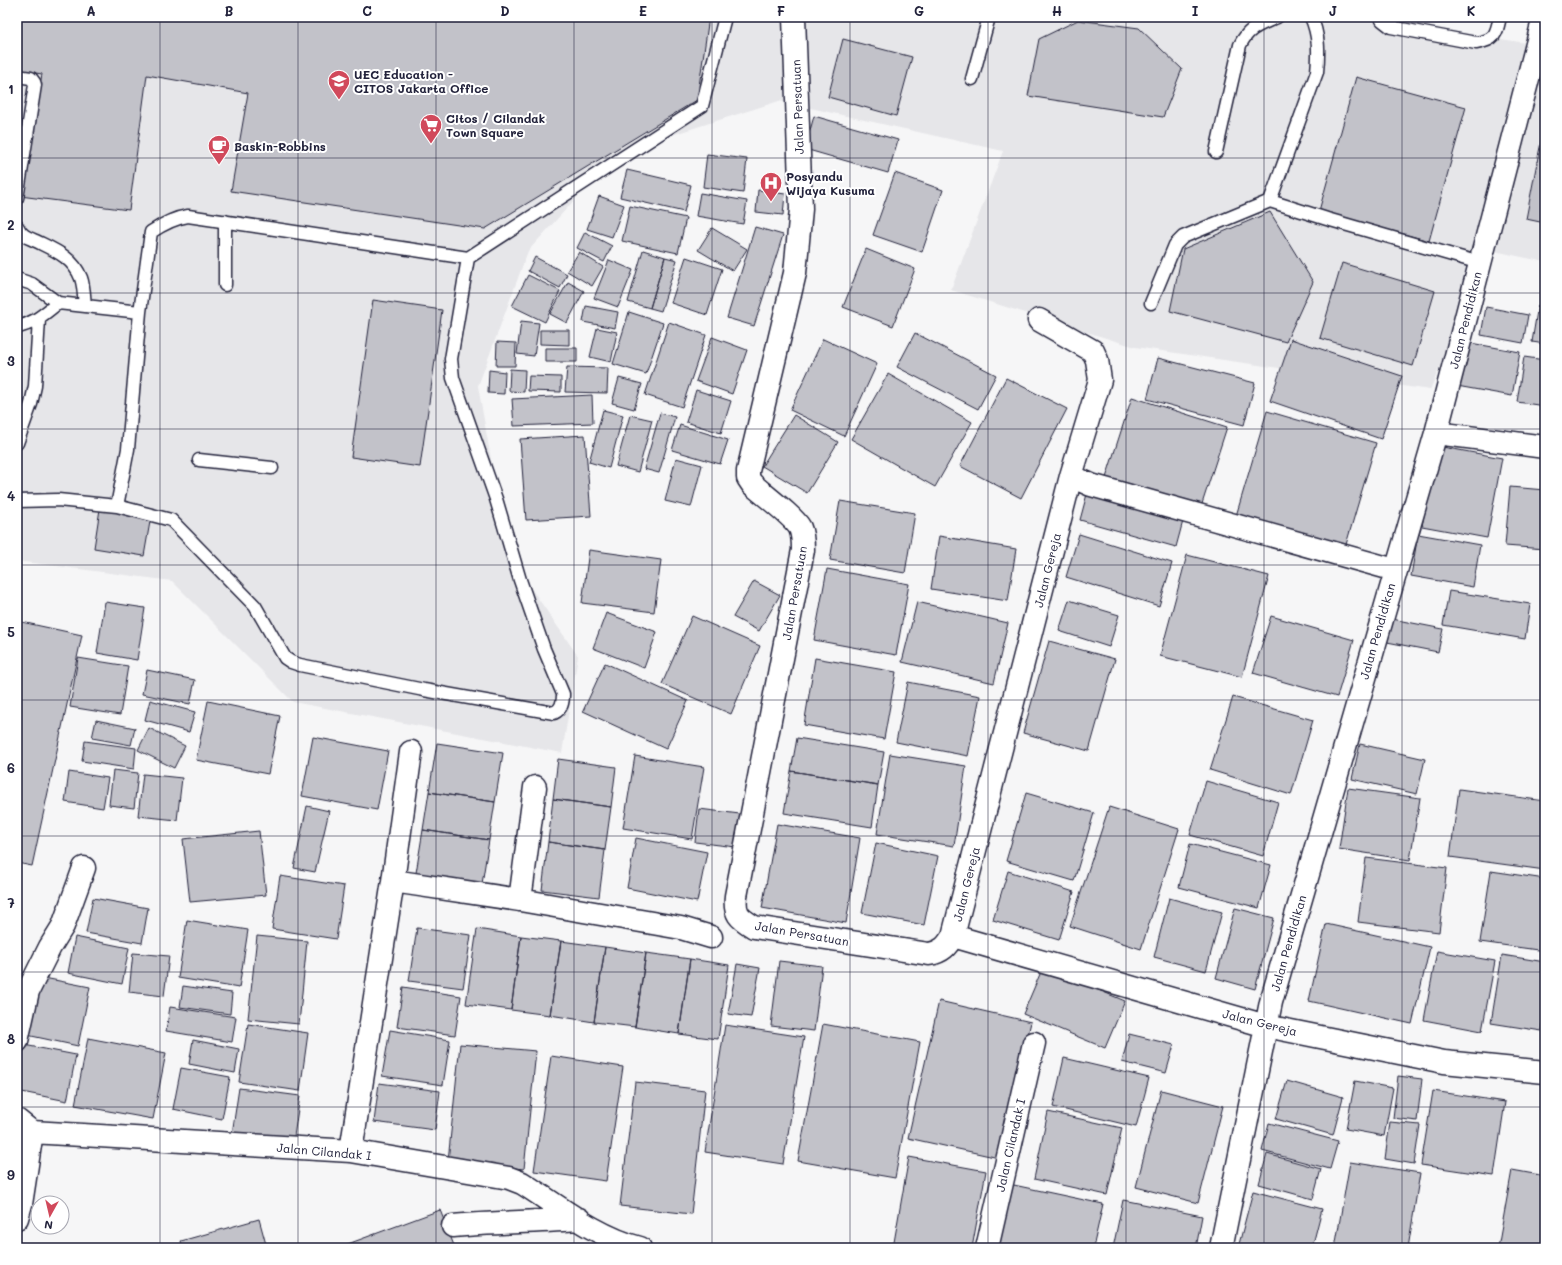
<svg xmlns="http://www.w3.org/2000/svg" width="1562" height="1265" font-family="Mali,sans-serif">
  <style>
    .built { fill: #e6e6e9 }
    .building { fill: #c2c2c9; stroke: #22223b }
    .lines { fill: none; stroke-linecap: round; stroke-linejoin: round }
    .lane-casing { stroke: #22223b; stroke-width: 15 }
    .street-casing { stroke: #22223b; stroke-width: 25 }
    .lane { stroke: #fff; stroke-width: 12 }
    .street { stroke: #fff; stroke-width: 22 }
    .grid { fill: none; stroke: #22223b; stroke-width: 1; stroke-opacity: 0.55 }
    .labels { text-anchor: middle; dominant-baseline: central; stroke-width: 4; stroke-linejoin: round; paint-order: stroke }
    .poi-label { font-size: 12px; font-weight: bold; fill: #22223b; stroke: #fff; text-anchor: start }
    .street-label { font-size: 12px; fill: #22223b; stroke: #fff }
    .neatline { fill: none; stroke: #22223b; stroke-width: 1.5 }
    .grid-label { font-size: 13px; text-anchor: middle; font-weight: bold; fill: #22223b }
  </style>
  <rect width="100%" height="100%" fill="#f6f6f7"/>
  <filter id="ink" filterUnits="userSpaceOnUse"><feTurbulence type="fractalNoise" baseFrequency=".025" numOctaves="2"/><feDisplacementMap in="SourceGraphic" scale="8" xChannelSelector="R" yChannelSelector="G"/><feConvolveMatrix kernelMatrix="1 2 1 2 8 2 1 2 1" color-interpolation-filters="sRGB"/></filter>
  <g filter="url(#ink)">
    <path class="built" d="M17 17H1361L1545 46V262L1490 250 1430 390 1135 347 951 290 1003 151 779 101 618 152 528 251 478 386 508 555 578 656 562 753 293 702 172 581 17 561Z"/>
    <path class="building" d="M17 17H709L697 100 485 229 231 191 248 93 147 75 129 210 20 196 42 74 17 70Z
      M1078 20 1139 28 1182 69 1163 117 1028 96 1039 39Z
      M843 39 912 57 896 116 828 97Z
      M1356 77 1466 107 1429 241 1319 211Z
      M814 116 898 140 888 173 805 149Z
      M1545 121V223L1526 219Z
      M707 154 747 159 743 193 703 187Z
      M627 170 691 185 684 212 620 197Z
      M895 173 943 190 922 252 873 235Z
      M758 190 785 194 783 215 756 212Z
      M700 193 747 201 743 224 696 216Z
      M599 196 624 205 612 237 587 229Z
      M630 206 686 218 678 253 622 241Z
      M1270 212 1313 282 1286 342 1170 311 1183 249Z
      M755 227 783 235 754 326 727 318Z
      M712 228 747 249 733 271 698 250Z
      M585 232 612 246 604 262 577 248Z
      M866 249 915 269 893 326 843 307Z
      M643 250 665 257 650 308 628 302Z
      M579 252 603 267 592 286 567 271Z
      M535 257 567 274 560 288 528 271Z
      M665 257 677 260 661 311 650 308Z
      M686 257 722 269 707 315 671 303Z
      M609 260 633 270 618 307 594 298Z
      M1342 263 1435 291 1413 366 1320 338Z
      M528 275 560 291 545 322 512 306Z
      M568 282 584 291 567 323 550 314Z
      M373 300 442 310 420 467 351 457Z
      M1538 305 1545 306V344L1532 342Z
      M586 306 618 312 615 328 583 322Z
      M1486 307 1528 315 1523 343 1481 335Z
      M629 312 663 323 646 374 613 364Z
      M521 321 539 323 534 356 517 354Z
      M669 322 706 335 682 407 645 395Z
      M597 328 617 332 611 362 590 357Z
      M540 330H569V345L540 344Z
      M915 333 996 375 978 409 897 367Z
      M712 337 747 350 732 394 696 381Z
      M823 339 877 364 844 436 790 410Z
      M1291 339 1402 376 1381 439 1270 401Z
      M497 342 516 343 515 366H496Z
      M1465 342 1520 352 1512 396 1457 386Z
      M545 348H577V362H545Z
      M1524 357 1545 360V406L1517 402Z
      M1158 358 1255 383 1244 425 1147 399Z
      M567 367 608 368 607 393 565 392Z
      M510 369 525 370 524 392 509 391Z
      M489 370 505 372 504 394 488 393Z
      M888 374 972 422 935 487 851 439Z
      M529 376 561 377V392L528 391Z
      M619 378 642 384 634 409 612 403Z
      M1006 378 1067 409 1021 498 960 466Z
      M696 390 731 401 721 433 686 422Z
      M592 395 593 423 514 426 512 399Z
      M1132 397 1227 427 1200 510 1105 481Z
      M603 410 623 415 609 468 589 462Z
      M1267 411 1376 443 1345 548 1236 516Z
      M660 413 675 417 659 473 644 469Z
      M630 415 652 420 638 472 616 466Z
      M794 415 838 442 807 493 762 466Z
      M680 425 728 440 720 464 672 450Z
      M585 435 591 516 526 520 520 439Z
      M1437 446 1502 458 1487 538 1422 526Z
      M676 458 702 465 691 507 665 501Z
      M1510 487 1545 490V549L1505 546Z
      M1087 494 1183 521 1176 547 1080 520Z
      M840 501 915 513 905 573 830 560Z
      M100 509 151 516 144 556 94 548Z
      M1079 534 1172 563 1159 606 1066 577Z
      M1418 534 1480 545 1473 587 1411 576Z
      M939 536 1016 549 1008 601 931 589Z
      M589 550 661 560 654 612 582 603Z
      M1187 555 1269 576 1242 677 1160 656Z
      M827 569 909 584 896 655 814 640Z
      M754 581 780 595 759 631 733 617Z
      M1449 591 1530 604 1525 639 1443 625Z
      M1069 600 1119 615 1109 647 1059 631Z
      M105 602 145 608 137 660 97 653Z
      M917 602 1008 623 994 683 902 662Z
      M606 613 657 632 644 668 593 648Z
      M692 616 760 646 731 714 662 684Z
      M1271 616 1354 640 1337 697 1253 673Z
      M1387 618 1443 629 1438 652 1382 641Z
      M17 621 82 635 32 866 17 863Z
      M1049 641 1115 659 1089 751 1023 733Z
      M78 658 128 666 120 715 70 707Z
      M815 658 896 672 884 739 804 725Z
      M605 663 688 701 666 749 583 711Z
      M147 670 195 680 190 704 142 694Z
      M908 682 980 696 968 756 896 742Z
      M1233 697 1313 720 1291 795 1210 770Z
      M150 700 195 712 189 732 145 720Z
      M208 701 280 716 268 774 196 760Z
      M96 720 135 728 131 745 92 738Z
      M149 728 185 746 174 768 138 750Z
      M313 737 388 751 377 810 302 796Z
      M797 738 884 752 878 785 791 771Z
      M85 741 136 748 134 769 82 761Z
      M437 743 503 753 495 802 429 792Z
      M1360 744 1425 759 1417 794 1352 779Z
      M890 754 966 766 954 846 877 834Z
      M635 756 704 767 692 839 623 828Z
      M558 759 616 767 611 807 553 799Z
      M113 770 138 773 134 808 109 805Z
      M791 771 878 785 872 827 784 813Z
      M69 772 108 778 103 808 65 802Z
      M143 774 182 778 177 820 138 816Z
      M1206 781 1278 802 1263 856 1190 835Z
      M1348 788 1420 798 1410 860 1339 849Z
      M1459 789 1545 801V870L1450 857Z
      M429 792 495 802 489 840 423 830Z
      M1026 793 1094 813 1074 881 1006 861Z
      M553 799 611 807 605 850 548 842Z
      M307 806 329 811 315 872 294 868Z
      M1109 807 1179 829 1141 949 1070 926Z
      M699 809 748 815 744 848 695 842Z
      M777 824 860 838 846 923 762 908Z
      M423 830 489 840 481 890 415 879Z
      M259 831 266 895 190 902 183 839Z
      M636 838 707 852 697 902 627 888Z
      M548 842 605 850 599 897 542 890Z
      M876 843 938 856 924 925 862 913Z
      M1190 844 1271 865 1259 908 1179 887Z
      M1366 858 1447 868 1439 932 1358 922Z
      M1008 871 1074 892 1059 940 993 920Z
      M1491 871 1545 879V951L1480 942Z
      M280 876 344 886 336 939 272 929Z
      M93 898 148 908 142 943 86 933Z
      M1169 898 1222 912 1206 971 1154 957Z
      M1235 908 1274 918 1255 989 1216 978Z
      M187 920 248 930 239 988 178 978Z
      M1326 924 1430 947 1412 1024 1309 1001Z
      M417 928 471 935 463 988 409 981Z
      M477 929 521 936 511 1010 466 1004Z
      M257 936 307 941 299 1024 248 1019Z
      M521 936 561 941 550 1015 511 1010Z
      M75 937 129 948 122 984 68 973Z
      M561 941 605 947 594 1022 550 1015Z
      M605 947 646 953 635 1027 594 1022Z
      M1437 951 1495 961 1482 1031 1424 1020Z
      M133 953 169 956 164 996 129 992Z
      M646 953 690 959 679 1034 635 1027Z
      M1502 955 1545 962V1008L1542 1031 1491 1023Z
      M690 959 729 965 718 1039 679 1034Z
      M779 961 822 966 814 1031 771 1026Z
      M737 964 760 968 751 1017 728 1014Z
      M1043 967 1125 1001 1105 1048 1023 1014Z
      M39 977 90 987 78 1046 27 1035Z
      M183 986 232 993 230 1014 180 1007Z
      M403 987 461 996 455 1035 397 1027Z
      M939 1001 1031 1022 999 1158 908 1138Z
      M170 1007 236 1017 232 1042 166 1031Z
      M248 1024 308 1033 300 1091 239 1082Z
      M823 1024 920 1042 895 1178 798 1161Z
      M725 1025 804 1037 783 1164 705 1152Z
      M390 1030 450 1040 443 1085 382 1076Z
      M1129 1034 1174 1045 1166 1073 1122 1062Z
      M88 1038 166 1053 153 1119 75 1105Z
      M193 1040 239 1049 235 1073 189 1064Z
      M460 1044 536 1051 524 1169 448 1161Z
      M24 1045 76 1055 67 1101 17 1091V1081Z
      M551 1056 623 1067 606 1181 534 1171Z
      M1064 1058 1149 1078 1136 1127 1053 1107Z
      M181 1068 230 1077 222 1119 173 1109Z
      M1398 1076 1422 1079 1417 1121 1393 1118Z
      M1287 1081 1343 1097 1333 1135 1276 1119Z
      M1355 1081 1393 1088 1384 1136 1346 1129Z
      M635 1082 705 1090 691 1214 620 1206Z
      M379 1083 440 1091 435 1130 374 1122Z
      M239 1088 300 1096 293 1143 232 1134Z
      M1161 1090 1223 1106 1198 1203 1136 1187Z
      M1433 1091 1505 1102 1494 1176 1421 1165Z
      M1048 1112 1122 1128 1107 1195 1034 1179Z
      M1390 1122 1420 1125 1414 1164 1385 1159Z
      M1269 1123 1338 1141 1330 1169 1262 1151Z
      M1267 1154 1321 1169 1313 1199 1259 1184Z
      M909 1157 986 1171 972 1248H893Z
      M1350 1162 1420 1173 1408 1248H1335Z
      M1512 1170 1545 1176V1248H1498Z
      M1009 1184 1103 1204 1093 1248H995Z
      M1253 1191 1322 1209 1312 1248H1238Z
      M1123 1200 1202 1216 1196 1248H1113Z
      M440 1210 455 1248H337Z
      M259 1219 267 1248H183L181 1241Z"/>
    <g class="lines">
      <g class="lane-casing">
        <path id="lane" d="M1381 17 1382 20 1391 27 1476 43C1495 40 1496 35 1500 17
          M17 76 31 78 34 82 35 85 17 198
          M972 79 989 17
          M1216 152 1240 45C1249 27 1260 25 1277 17
          M1270 201 1317 72C1319 52 1319 35 1311 17
          M225 221V285
          M17 226C22 236 26 237 36 241 54 250 73 257 81 278 84 286 84 297 85 306
          M17 279 32 284 58 303 140 312 151 232C163 224 174 218 188 216L468 258 702 106 725 17
          M1151 303 1175 245 1183 237 1270 201 1327 219 1480 263
          M17 327C34 324 45 313 58 303
          M17 443 31 404 35 386 39 319
          M199 460 272 468
          M17 501 58 500 117 506 128 449 140 312
          M117 506 171 520 255 606 285 658 291 662 300 665 424 690 554 713C562 709 563 702 563 694L544 649 520 580 496 499 453 378 451 359 468 258"/>
      </g>
      <g class="street-casing">
        <path id="street" d="M794 17 801 209 795 273 748 471V478L752 484C763 494 794 517 800 528 803 535 803 543 803 550L736 896C734 914 739 918 754 927L929 954C942 952 947 946 953 936L1071 476 1100 380 1097 360 1093 351 1039 320
          M1436 433 1545 447
          M1071 476 1091 485 1395 570
          M393 881 411 752
          M520 900 535 787
          M953 936 1266 1026 1444 1062 1545 1072
          M17 1041 28 991 50 947 63 926 84 868
          M17 1120 32 1132 351 1151 509 1178 522 1183C560 1207 597 1237 640 1248
          M351 1151 393 881 520 900 681 928 711 937
          M17 1218 21 1204 32 1132
          M453 1226C495 1222 537 1222 579 1219
          M987 1248 1034 1043
          M1221 1248 1271 1002 1436 433 1544 17"/>
      </g>
      <use href="#lane" class="lane"/>
      <use href="#street" class="street"/>
    </g>
  </g>
  <path class="grid" d="M160 17V1248M298 17V1248M436 17V1248M574 17V1248M712 17V1248M850 17V1248M988 17V1248M1126 17V1248M1264 17V1248M1402 17V1248M17 158H1545M17 293H1545M17 429H1545M17 565H1545M17 700H1545M17 836H1545M17 972H1545M17 1107H1545"/>
  <defs>
    <g id="school-pin" transform="scale(1.15)"><path d="M0 17L-7.5 6A9.5 9.5 0 1 1 7.5 6Z" fill="#d1495b" stroke="#fff"/><path d="M0-5L7-2L0 1L-7-2ZM-4 1L0 2.5L4 1V4Q0 6-4 4Z" fill="#fff"/></g>
    <g id="supermarket-pin" transform="scale(1.15)"><path d="M0 17L-7.5 6A9.5 9.5 0 1 1 7.5 6Z" fill="#d1495b" stroke="#fff"/><path d="M-6-5.5h2.5l.6 2H6L4.5 2H-2.5L-4.4-4H-6ZM-1.5 3.2a1.3 1.3 0 1 0 .1 0ZM3 3.2a1.3 1.3 0 1 0 .1 0Z" fill="#fff"/></g>
    <g id="cafe-pin" transform="scale(1.15)"><path d="M0 17L-7.5 6A9.5 9.5 0 1 1 7.5 6Z" fill="#d1495b" stroke="#fff"/><path d="M-5.5-4.5H6V0H3Q3 3.5 0 3.5H-2.5Q-5.5 3.5-5.5 0ZM3-3.2v2h1.7v-2ZM-6 4.5H4V6H-6Z" fill="#fff"/></g>
    <g id="hospital-pin" transform="scale(1.15)"><path d="M0 17L-7.5 6A9.5 9.5 0 1 1 7.5 6Z" fill="#d1495b" stroke="#fff"/><path d="M-5-5h3v3.5h4V-5h3V5h-3V1.5h-4V5h-3Z" fill="#fff"/></g>
  </defs>
  <g fill-rule="evenodd">
    <use href="#school-pin" x="339" y="81"/>
    <use href="#supermarket-pin" x="431" y="125"/>
    <use href="#cafe-pin" x="219" y="146"/>
    <use href="#hospital-pin" x="771" y="183"/>
  </g>
  <g class="labels">
    <g class="poi-label">
      <text x="354" y="74">UEC Education -<tspan x="354" dy="14">CITOS Jakarta Office</tspan></text>
      <text x="446" y="118">Citos / Cilandak<tspan x="446" dy="14">Town Square</tspan></text>
      <text x="234" y="146">Baskin-Robbins</text>
      <text x="786" y="176">Posyandu<tspan x="786" dy="14">Wijaya Kusuma</tspan></text>
    </g>
    <g class="street-label">
      <text transform="translate(797 107) rotate(-92)">Jalan Persatuan</text>
      <text transform="translate(1465 320) rotate(-76)">Jalan Pendidikan</text>
      <text transform="translate(1047 570) rotate(-76)">Jalan Gereja</text>
      <text transform="translate(794 593) rotate(-80)">Jalan Persatuan</text>
      <text transform="translate(1377 631) rotate(-74)">Jalan Pendidikan</text>
      <text transform="translate(966 884) rotate(-76)">Jalan Gereja</text>
      <text transform="translate(802 933) rotate(10)">Jalan Persatuan</text>
      <text transform="translate(1288 943) rotate(-74)">Jalan Pendidikan</text>
      <text transform="translate(1260 1022) rotate(14)">Jalan Gereja</text>
      <text transform="translate(1010 1145) rotate(-77)">Jalan Cilandak I</text>
      <text transform="translate(324 1151) rotate(5)">Jalan Cilandak I</text>
    </g>
  </g>
  <rect width="1562" height="1265" fill="none" stroke="#fff" stroke-width="44"/>
  <g transform="translate(50 1215) rotate(188)"><circle r="19" fill="#ffffff" stroke="#a7a7b1"/>
  <path d="M0-3L7 15L0 10L-7 15Z" fill="#d1495b"/>
  <text y="-6" font-size="11" font-weight="bold" text-anchor="middle" fill="#22223b">N</text>
  </g>
  <rect x="22" y="22" width="1518" height="1221" class="neatline"/>
  <g class="grid-label">
    <text x="91" y="16">A</text>
    <text x="229" y="16">B</text>
    <text x="367" y="16">C</text>
    <text x="505" y="16">D</text>
    <text x="643" y="16">E</text>
    <text x="781" y="16">F</text>
    <text x="919" y="16">G</text>
    <text x="1057" y="16">H</text>
    <text x="1195" y="16">I</text>
    <text x="1333" y="16">J</text>
    <text x="1471" y="16">K</text>
    <text x="11" y="94">1</text>
    <text x="11" y="230">2</text>
    <text x="11" y="366">3</text>
    <text x="11" y="501">4</text>
    <text x="11" y="637">5</text>
    <text x="11" y="773">6</text>
    <text x="11" y="908">7</text>
    <text x="11" y="1044">8</text>
    <text x="11" y="1180">9</text>
  </g>
</svg>
